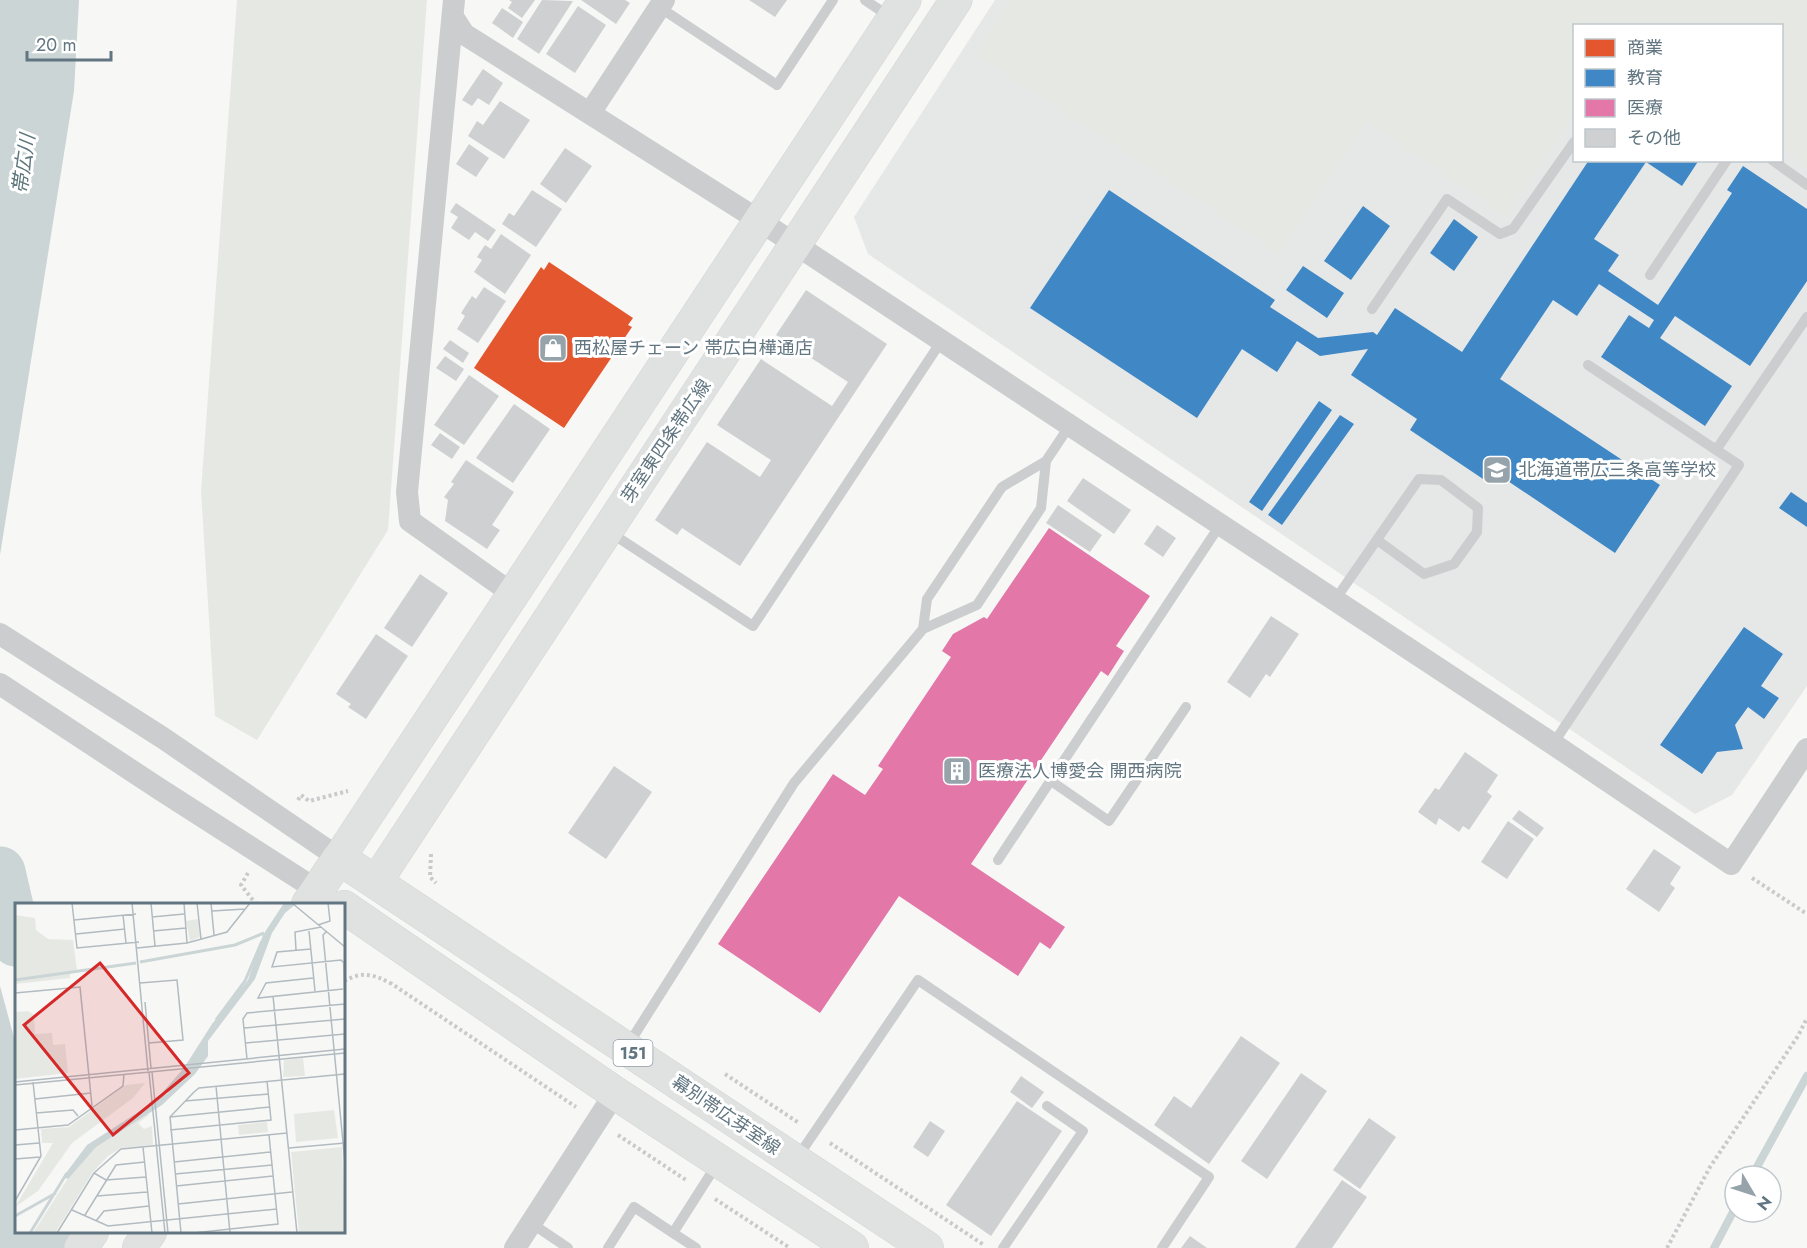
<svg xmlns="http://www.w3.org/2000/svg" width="1807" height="1248" font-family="Jost,'Noto Sans JP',sans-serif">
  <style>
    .built { fill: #e6e8e7; fill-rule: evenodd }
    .green { fill: #e6e9e3 }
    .water { fill: #cbd5d6 }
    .shops { fill: #e4572e }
    .schools { fill: #3f88c5 }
    .health { fill: #e377a8 }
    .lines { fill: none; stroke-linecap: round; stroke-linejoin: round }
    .stream { stroke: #cbd5d6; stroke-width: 8 }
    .river { stroke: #cbd5d6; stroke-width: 51 }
    .building { fill: #ced0d1 }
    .secondary-casing { stroke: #d4d5d5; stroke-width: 33 }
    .primary-casing { stroke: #d4d5d6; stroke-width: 34 }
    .path { stroke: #c9cacb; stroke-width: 4; stroke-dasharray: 3 3; stroke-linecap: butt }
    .lane { stroke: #cccdce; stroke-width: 10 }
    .street { stroke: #cccdce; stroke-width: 22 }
    .secondary { stroke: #e0e1e1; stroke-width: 32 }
    .primary { stroke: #e0e1e1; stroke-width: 33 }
    .labels { text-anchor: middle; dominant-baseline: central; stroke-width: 6; stroke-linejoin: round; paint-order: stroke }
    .shield { fill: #fff; stroke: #919fa7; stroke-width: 1.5 }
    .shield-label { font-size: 16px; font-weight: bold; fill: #627681 }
    .poi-label { font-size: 18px; fill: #627681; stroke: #fff; text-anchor: start }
    .street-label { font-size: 18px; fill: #627681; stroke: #fff }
    .water-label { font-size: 20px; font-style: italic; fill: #5d767c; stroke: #fff }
    .inset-river { fill: none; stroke: #cbd5d6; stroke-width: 3 }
    .inset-road { fill: none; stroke: #b2bbc0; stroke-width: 1.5 }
    .view { fill: #d62828; fill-opacity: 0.15; stroke: #d62828; stroke-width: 3 }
    .inset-edge { fill: none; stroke: #627681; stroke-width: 3 }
  </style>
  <rect width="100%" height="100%" fill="#f7f7f6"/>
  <path class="built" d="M995 0H1807V686L1732 795 1695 814 868 254 854 217ZM1574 26H1782V160H1574Z"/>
  <path class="green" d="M237 0H427L388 530 257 740 215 716 201 491Z
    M1012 0H1807V165L1782 147V26H1574V112L1505 215 1367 121 1279 253 977 55Z"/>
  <path class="water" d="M0 0H79L74 91 0 555Z
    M0 986 16 1045V1232H72L77 1248H0Z"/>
  <path class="shops" d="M549 262 633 318 628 325 632 327 564 428 474 368 541 267 544 270Z"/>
  <path class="schools" d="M1589 160H1699L1682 186 1646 162 1594 239 1619 255 1608 271 1658 305 1732 193 1727 190 1743 166 1807 209V281L1750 366 1675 316 1660 338 1732 386 1705 426 1601 357 1629 315 1649 328 1654 320 1599 284 1577 316 1553 300 1500 379 1660 485 1615 553 1493 471 1486 481 1410 430 1417 419 1351 375 1368 349 1320 356 1297 341 1277 372 1242 349 1197 418 1030 308 1109 190 1275 300 1270 307 1318 338 1373 332 1377 335 1395 308 1462 352Z
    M1363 206 1390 226 1351 280 1324 261Z
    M1454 219 1478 237 1454 271 1430 253Z
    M1303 266 1344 293 1327 318 1286 290Z
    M1319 401 1332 410 1262 511 1249 502Z
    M1340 415 1354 424 1282 525 1268 515Z
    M1791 492 1807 503V527L1779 508Z
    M1744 627 1783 654 1761 686 1779 698 1764 719 1748 707 1735 725 1743 749 1717 752 1702 774 1660 745Z"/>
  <path class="health" d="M1049 528 1150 596 1116 646 1124 651 1108 676 1101 671 971 864 1065 927 1050 949 1040 942 1018 976 899 896 820 1013 718 944 833 774 865 795 883 769 878 766 951 657 942 651 953 634 984 617 987 619Z"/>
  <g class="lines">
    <path class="stream" d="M1752 1176 1807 1076
      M1714 1248 1735 1208"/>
    <path class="river" d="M0 872 16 941"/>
  </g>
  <path class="building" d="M509 0H535L522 18 508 8 512 2Z
    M542 0 573 1 539 54 517 39Z
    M581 0H625L630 3 616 24Z
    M749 0H787L775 17Z
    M578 6 606 25 575 73 546 54Z
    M502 8 523 22 513 38 492 23Z
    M483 69 503 83 489 105 478 98 472 106 462 100Z
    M500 101 530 120 504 159 468 136 477 121 483 125Z
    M469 144 489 158 476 177 456 164Z
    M565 148 592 166 566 203 540 184Z
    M532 190 562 209 536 247 502 224 509 213 514 216Z
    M456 203 496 230 488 241 475 232 469 240 451 228 458 217 450 212Z
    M501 234 531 255 505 294 474 272 482 260 477 257 485 245 491 249Z
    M484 287 506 301 478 343 457 329 465 316 461 313 472 296 476 299Z
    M806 290 887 344 740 566 682 528 677 535 655 520 707 442 760 477 771 460 717 425 761 359 832 406 848 382 776 335Z
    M450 340 469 353 463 363 443 349Z
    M445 356 464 369 456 381 436 368Z
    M469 375 499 396 464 445 434 425Z
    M514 404 550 429 513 483 476 458Z
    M440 433 460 447 452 459 431 445Z
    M466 460 514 492 492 525 500 530 487 549 445 521 448 500 444 497 454 484 451 482Z
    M1083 478 1131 510 1114 534 1067 501Z
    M1058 505 1102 535 1090 552 1046 523Z
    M1157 525 1176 538 1163 557 1144 544Z
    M420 574 448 593 412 647 384 628Z
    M1271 616 1299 634 1270 677 1266 674 1250 698 1227 682Z
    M376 634 408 656 366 719 348 707 351 704 336 694Z
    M1465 752 1498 775 1487 792 1492 796 1469 830 1463 826 1459 832 1439 818 1436 825 1418 812 1435 788 1439 790Z
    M614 766 652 792 606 859 568 833Z
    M1519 810 1544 828 1537 837 1512 819Z
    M1508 821 1534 839 1507 879 1481 862Z
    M1654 849 1681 867 1670 884 1675 888 1659 912 1626 889Z
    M1241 1036 1280 1063 1209 1164 1154 1125 1174 1096 1191 1108Z
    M1301 1073 1327 1091 1267 1179 1241 1161Z
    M1021 1076 1044 1092 1032 1108 1010 1092Z
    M1017 1101 1062 1131 991 1236 946 1205Z
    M1369 1118 1396 1137 1360 1189 1333 1170Z
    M930 1121 945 1131 928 1157 913 1147Z
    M1342 1180 1367 1197 1332 1248H1295Z
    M1190 1236 1207 1248H1181Z"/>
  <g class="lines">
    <g class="secondary-casing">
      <path id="secondary" d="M339 858 905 0
        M376 882 956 0"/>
    </g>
    <g class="primary-casing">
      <path id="primary" d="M308 904 339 858 927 1248
        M344 907 615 1093 852 1248
        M81 1248 92 1232
        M139 1248 150 1232"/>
    </g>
    <path class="path" d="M298 800 301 795 309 801 348 791
      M431 854 430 877 436 883
      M248 873 241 885 256 904
      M1752 878 1807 914
      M344 981C363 971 373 974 392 984L576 1107
      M725 1074 799 1123
      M618 1135 686 1180
      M830 1143 984 1245
      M715 1199 790 1248
      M1667 1248 1710 1167 1798 1036 1807 1018"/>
    <path class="lane" d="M865 0 890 17
      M659 7 777 85 833 0
      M1772 160 1807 185
      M1650 275 1727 160
      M1372 309 1447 199 1500 234 1513 229 1574 142
      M1716 450 1807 317
      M608 531 753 626 942 340
      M1335 600 1419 479 1441 480 1478 508 1477 532 1454 564 1424 574 1377 540
      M923 629 977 605 1041 508 1046 461 1070 425
      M1553 744 1739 465 1588 365
      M1051 781 1109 821 1186 707
      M998 860 1220 525
      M628 1045 794 783 923 629 927 599 1002 487 1046 461
      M797 1158 918 980 1209 1177 1162 1248
      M531 1223 568 1248
      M673 1233 696 1248
      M608 1248 634 1207 673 1233 717 1164
      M1003 1248 1083 1131 1047 1106"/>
    <path class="street" d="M454 0 407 492 410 521 513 594
      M453 17 464 34 760 221 1553 744 1731 864 1807 749
      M590 113 664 0
      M0 634 163 738 339 858
      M0 684 161 790 317 890
      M515 1248 615 1093"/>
    <use href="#secondary" class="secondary"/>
    <use href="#primary" class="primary"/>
  </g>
  <defs>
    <g id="shop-square" transform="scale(1.5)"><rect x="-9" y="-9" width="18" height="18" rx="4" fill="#96a3aa" stroke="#fff"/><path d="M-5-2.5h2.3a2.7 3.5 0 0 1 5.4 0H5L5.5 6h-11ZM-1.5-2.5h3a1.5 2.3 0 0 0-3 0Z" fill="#fff"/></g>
    <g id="school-square" transform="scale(1.5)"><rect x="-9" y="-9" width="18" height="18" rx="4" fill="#96a3aa" stroke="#fff"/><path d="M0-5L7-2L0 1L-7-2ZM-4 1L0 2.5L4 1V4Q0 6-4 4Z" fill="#fff"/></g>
    <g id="building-square" transform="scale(1.5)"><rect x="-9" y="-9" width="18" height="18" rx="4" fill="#96a3aa" stroke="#fff"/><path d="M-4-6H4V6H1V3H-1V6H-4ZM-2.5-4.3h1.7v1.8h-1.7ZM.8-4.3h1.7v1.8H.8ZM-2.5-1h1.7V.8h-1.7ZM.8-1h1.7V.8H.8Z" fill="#fff"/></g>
  </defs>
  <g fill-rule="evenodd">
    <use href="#shop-square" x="553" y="348"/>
    <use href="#school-square" x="1497" y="470"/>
    <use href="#building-square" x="957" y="771"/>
  </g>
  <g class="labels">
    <rect class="shield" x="613.5" y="1040" width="39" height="26" rx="4.5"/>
    <g class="shield-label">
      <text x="633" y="1053">151</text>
    </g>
    <g class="poi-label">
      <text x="574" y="348">西松屋チェーン 帯広白樺通店</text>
      <text x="1518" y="470">北海道帯広三条高等学校</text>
      <text x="978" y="771">医療法人博愛会 開西病院</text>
    </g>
    <g class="street-label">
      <text transform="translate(666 441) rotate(-56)">芽室東四条帯広線</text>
      <text transform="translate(726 1115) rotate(34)">幕別帯広芽室線</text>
    </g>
    <g class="water-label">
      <text transform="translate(24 164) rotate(-82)">帯広川</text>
    </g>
  </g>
  <g transform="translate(15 903)">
    <rect width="330" height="330" fill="#f7f7f6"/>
    <path d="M0 12 20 15 21 27 33 36 58 37 62 67 55 69V75L0 81ZM183 16 185 34 175 38 171 18ZM13 108 19 112 20 131 37 130 38 142 50 141 53 170 0 176V109ZM288 155 290 173 268 174 269 157ZM130 180 118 195 57 240 23 288 0 304 38 240H27L26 226 54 224 111 182ZM319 207 323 235 281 239 279 211ZM132 209 134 212 123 220 129 226 137 223 138 242 106 245 93 253 78 269 40 330H18L55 272 78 245ZM252 219 253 229 224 232 223 222ZM327 244 330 330H284L276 249Z" fill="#e6e9e3"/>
    <path d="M269 0H282L270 10 257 30 240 76 193 138V153L180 171 147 202 81 244 53 276 48 274 72 242 153 190 197 121 233 77 248 32Z" fill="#cbd5d6"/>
    <path class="inset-river" d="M125 59 220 42 249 30M0 77 121 60M201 117 230 78 247 38M141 199 170 166M0 313 41 290M15 330 52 270"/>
    <path class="inset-road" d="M57 0 62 45 124 39M117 0 133 168M136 0 140 43M169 0 172 40M182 0 186 36M196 0 199 32M277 0 330 44M197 8 230 6M108 12 111 40M137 14 169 11M59 17 121 11M303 22 315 18 313 0M138 28 171 25M294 28 300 88M312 28 308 32 330 260M61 31 110 26M122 45 172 40 212 29 235 0M296 46 262 49 257 64 326 57 330 61M281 47 280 29 306 24M329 61 330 101M298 75 251 80 243 95 328 86M125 80 162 77 168 137 134 140M0 90 65 84 77 203M258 93 282 330M130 99 136 165M229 125 330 116M231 140 330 131M232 156 228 116 232 110 330 101M134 169 150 330M137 169 153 330M0 179 330 146M0 182 330 150M201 183 215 330M20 196 76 190M170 198 254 191M21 210 58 207 63 213M155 214 255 204M0 227 53 222 108 183 109 171M155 227 256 217 252 178M0 242 24 240M128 244 137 330M274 245 330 240M0 256 25 254M159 259 255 249M79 270 91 277 131 274M160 271 257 262M161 283 258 273M82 293 132 289M0 298 26 253 18 179M163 301 277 289M57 307 93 323 262 306M70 312 101 262 130 259M81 318 89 308 134 303M42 330 79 270 106 246 272 230M166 330 155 214 179 189 184 185 330 171M178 330 263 321 254 232"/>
    <path class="view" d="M85 60 174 170 98 232 9 122Z"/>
    <rect width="330" height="330" class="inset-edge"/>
  </g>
  <rect x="1573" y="24" width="210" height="138" fill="#ffffff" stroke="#c0c8cd" stroke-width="1.5"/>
  <rect x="1585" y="39" width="30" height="18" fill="#e4572e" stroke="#c0c8cd" stroke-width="1.5"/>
  <text x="1627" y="54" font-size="18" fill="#627681">商業</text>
  <rect x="1585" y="69" width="30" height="18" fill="#3f88c5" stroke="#c0c8cd" stroke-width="1.5"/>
  <text x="1627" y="84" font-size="18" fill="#627681">教育</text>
  <rect x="1585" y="99" width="30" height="18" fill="#e377a8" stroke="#c0c8cd" stroke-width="1.5"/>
  <text x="1627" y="114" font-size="18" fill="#627681">医療</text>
  <rect x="1585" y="129" width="30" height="18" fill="#ced0d1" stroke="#c0c8cd" stroke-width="1.5"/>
  <text x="1627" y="144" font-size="18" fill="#627681">その他</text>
  <g transform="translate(1753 1194) rotate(129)"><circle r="28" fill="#ffffff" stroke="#c0c8cd" stroke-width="1.5"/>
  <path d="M0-4.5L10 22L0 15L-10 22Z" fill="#96a3aa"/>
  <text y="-9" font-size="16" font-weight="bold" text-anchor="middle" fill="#627681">N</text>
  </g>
  <path d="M27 51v9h84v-9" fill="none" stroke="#627681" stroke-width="3"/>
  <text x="36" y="51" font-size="18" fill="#627681" stroke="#ffffff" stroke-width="4.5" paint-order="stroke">20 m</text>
</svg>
